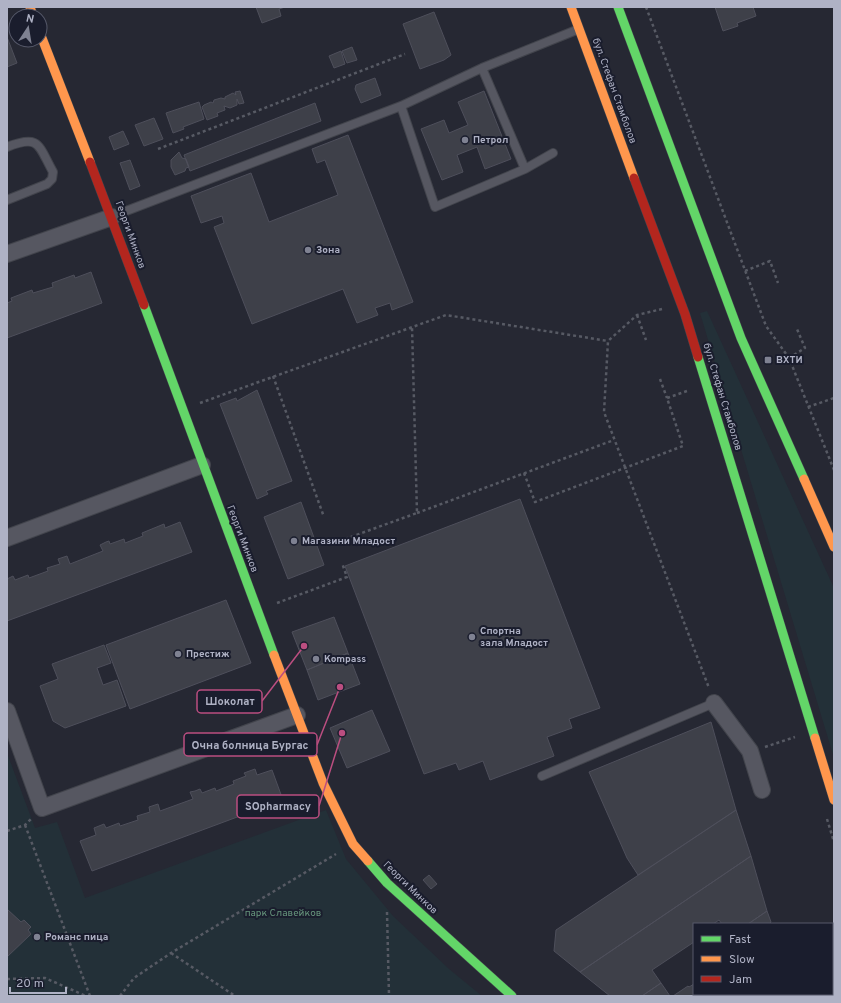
<svg xmlns="http://www.w3.org/2000/svg" width="841" height="1003" font-family="Overpass,sans-serif">
  <style>
    .green { fill: #233038 }
    .building { fill: #3e4049; stroke: #4e4f5b }
    .lines { fill: none; stroke-linecap: round; stroke-linejoin: round }
    .lane-casing { stroke: #42444c; stroke-width: 10 }
    .street-casing { stroke: #42444c; stroke-width: 18 }
    .fast-casing { stroke: #42444c; stroke-width: 10 }
    .slow-casing { stroke: #42444c; stroke-width: 10 }
    .jam-casing { stroke: #42444c; stroke-width: 10 }
    .path { stroke: #575a64; stroke-width: 2.5; stroke-dasharray: 3 3; stroke-linecap: butt }
    .lane { stroke: #565761; stroke-width: 8 }
    .street { stroke: #565761; stroke-width: 16 }
    .fast { stroke: #63d668; stroke-width: 9 }
    .slow { stroke: #ff974d; stroke-width: 9 }
    .jam { stroke: #b3261e; stroke-width: 9 }
    .poi-dot { fill: #7f8292; stroke: #1a1d2d; stroke-width: 1.5 }
    .labels { text-anchor: middle; dominant-baseline: central; stroke-width: 4; stroke-linejoin: round; paint-order: stroke }
    .street-label { font-size: 10px; fill: #afb2c5; stroke: #1a1d2d }
    .poi-label { font-size: 10px; font-weight: bold; fill: #afb2c5; stroke: #1a1d2d; text-anchor: start }
    .park-label { font-size: 10px; fill: #66957c; stroke: #1a1d2d }
    .leader { fill: none; stroke: #bb4e80; stroke-width: 1.5 }
    .callout-dot { fill: #bb4e80; stroke: #1a1d2d; stroke-width: 1.5 }
    .callout { fill: #1a1d2d; stroke: #bb4e80; stroke-width: 1.5 }
    .callout-label { font-size: 11px; text-anchor: middle; font-weight: bold; fill: #afb2c5 }
  </style>
  <rect width="100%" height="100%" fill="#262833"/>
  <path class="green" d="M707 311 834 588V758L700 313Z
    M7 753 35 828 57 822 85 898 326 810 346 859 393 916 449 969 482 996H7Z"/>
  <path class="building" d="M256 7H285L279 9 281 16 262 23Z
    M715 7H753L756 16 737 23 738 26 723 31Z
    M434 12 451 55 444 60 420 69 403 24Z
    M7 37 17 63 7 67Z
    M352 47 357 60 347 63 342 51Z
    M341 51 345 64 334 68 329 56Z
    M375 78 381 95 361 103 355 89 356 85Z
    M240 91 244 103 239 104 237 99V105L230 108 224 106 225 110 217 113 218 116 207 120 202 107 204 105 211 102 213 103 214 100 221 98 225 99V97L233 93 236 95 235 92Z
    M484 91 511 159 485 169 477 147 457 155 463 172 442 180 421 129 444 120 449 133 468 125 458 102Z
    M199 102 204 119 183 127 184 129 173 133 166 113Z
    M315 103 321 121 190 171 184 155Z
    M154 118 163 139 144 146 135 125Z
    M123 131 129 144 114 150 109 137Z
    M348 135 413 302 392 310 390 303 375 308 378 315 357 323 343 289 252 324 214 227 224 223 222 216 201 223 191 196 251 173 269 222 338 195 325 160 317 163 312 149Z
    M179 152 182 158 186 159 189 167 186 168 185 171 175 175 171 167V160Z
    M130 160 140 186 130 190 120 163Z
    M91 272 102 303 7 338V303L12 301 11 298 32 290 33 293 53 287 52 283 74 275 75 278Z
    M257 390 292 481 266 491 268 494 257 499 220 404 236 398 237 401Z
    M520 499 600 708 569 719 572 728 547 737 554 756 490 780 483 761 459 770 456 763 424 774 345 566Z
    M301 502 324 565 288 579 264 517Z
    M180 522 192 552 7 621V579L13 576 15 580 28 575 29 578 48 571 47 568 60 564 58 559 67 556 70 564 103 551 100 545 106 542 109 541 110 544 124 539 125 543 143 536 142 533 164 524 165 528Z
    M226 600 251 663 130 709 106 645Z
    M334 617 348 653 307 670 292 632Z
    M104 645 111 663 97 668 103 685 117 680 126 706 65 728 53 721 40 686 58 679 52 664Z
    M348 653 360 684 318 700 307 670Z
    M372 710 390 751 347 768 330 728Z
    M711 722 736 810 638 875 627 858 589 772Z
    M255 769 257 775 272 770 283 800 92 871 80 841 96 835 94 828 104 824 106 828 119 823 120 826 138 820 137 816 150 812 149 807 158 804 160 811 193 799 190 792 195 791 200 789 202 793 215 788 216 791 234 784 233 781 246 776 244 773Z
    M736 810 751 856 580 972 554 951 556 930Z
    M751 856 767 911 748 924H722L719 920 713 924H694V942L652 970 661 983 642 996H610L580 972Z
    M429 875 437 884 431 889 423 880Z
    M7 909 21 922 24 920 31 927 28 930 31 934 7 957Z
    M767 911 771 922 769 924H748Z
    M661 983 670 996H642Z
    M694 984V994H713L710 996H673L688 986 689 987Z
    M713 994H792V996H710Z"/>
  <g class="lines">
    <g class="lane-casing">
      <path id="lane" d="M401 106 435 207 525 169 482 68
        M7 147C40 134 38 145 53 172L52 179 47 184 7 200
        M525 169 553 153
        M113 216 401 106 482 68 579 29
        M542 776 714 703"/>
    </g>
    <g class="street-casing">
      <path id="street" d="M7 254 112 217
        M7 538 202 465
        M714 703 750 751 762 790
        M7 711 42 808 297 715"/>
    </g>
    <g class="fast-casing">
      <path id="fast" d="M618 7 741 338 804 479
        M144 305 274 655
        M698 357 815 738
        M368 861 387 883 512 996"/>
    </g>
    <g class="slow-casing">
      <path id="slow" d="M30 7 33 16
        M571 7 634 178
        M40 33 90 162
        M804 479 834 547
        M274 655 323 783 353 844 368 861
        M815 738 834 800"/>
    </g>
    <g class="jam-casing">
      <path id="jam" d="M90 162 144 305
        M634 178 685 314 698 357"/>
    </g>
    <path class="path" d="M646 7 766 326 789 358 834 470
      M158 149 405 54
      M745 271 770 261 778 283
      M662 309 637 315 608 341 604 412 709 688
      M637 315 646 340
      M789 358 805 348 797 329
      M273 376 324 517
      M660 379 667 398
      M200 403 446 315 608 341
      M808 407 834 398
      M524 473 535 502 683 446 667 398 687 391
      M417 513 614 440
      M334 543 417 513 412 327
      M277 603 347 577 342 563
      M765 747 795 737
      M827 819 834 842
      M25 825 90 996
      M7 831 25 825 31 819
      M387 912 389 996
      M171 953 235 996
      M7 979 45 978 86 996
      M120 996 134 978 171 953 336 854"/>
    <use href="#lane" class="lane"/>
    <use href="#street" class="street"/>
    <use href="#fast" class="fast"/>
    <use href="#slow" class="slow"/>
    <use href="#jam" class="jam"/>
  </g>
  <g class="poi-dot">
    <circle cx="465" cy="140" r="4"/>
    <circle cx="308" cy="250" r="4"/>
    <rect x="764" y="356" width="8" height="8" rx="2"/>
    <circle cx="294" cy="541" r="4"/>
    <circle cx="472" cy="637" r="4"/>
    <circle cx="178" cy="654" r="4"/>
    <circle cx="316" cy="659" r="4"/>
    <circle cx="37" cy="937" r="4"/>
  </g>
  <g class="labels">
    <g class="street-label">
      <text transform="translate(614 91) rotate(70)">бул. Стефан Стамболов</text>
      <text transform="translate(130 235) rotate(70)">Георги Минков</text>
      <text transform="translate(722 397) rotate(73)">бул. Стефан Стамболов</text>
      <text transform="translate(242 539) rotate(69)">Георги Минков</text>
      <text transform="translate(410 888) rotate(44)">Георги Минков</text>
    </g>
    <g class="poi-label">
      <text x="473" y="140">Петрол</text>
      <text x="316" y="250">Зона</text>
      <text x="776" y="360">ВХТИ</text>
      <text x="302" y="541">Магазини Mладост</text>
      <text x="480" y="631">Спортна<tspan x="480" dy="12">зала Младост</tspan></text>
      <text x="186" y="654">Престиж</text>
      <text x="324" y="659">Kompass</text>
      <text x="45" y="937">Романс пица</text>
    </g>
    <g class="park-label">
      <text x="283" y="913">парк Славейков</text>
    </g>
  </g>
  <path class="leader" d="M304 646L262 701M340 687L317 745M342 733L319 806"/>
  <g class="callout-dot">
    <circle cx="304" cy="646" r="4"/>
    <circle cx="340" cy="687" r="4"/>
    <circle cx="342" cy="733" r="4"/>
  </g>
  <g class="callout">
    <rect x="197" y="690" width="65" height="23" rx="4"/>
    <rect x="184" y="733" width="133" height="23" rx="4"/>
    <rect x="237" y="795" width="82" height="23" rx="4"/>
  </g>
  <g class="callout-label">
    <text x="230" y="705">Шоколат</text>
    <text x="250" y="749">Oчна болница Бургас</text>
    <text x="278" y="810">SOpharmacy</text>
  </g>
  <rect width="841" height="1003" fill="none" stroke="#afb2c5" stroke-width="16"/>
  <rect x="693" y="923" width="140" height="72" fill="#1a1d2d" stroke="#56596a"/>
  <rect x="701" y="936" width="20" height="6" fill="#63d668" stroke="#56596a"/>
  <text x="729" y="943" font-size="12" fill="#afb2c5">Fast</text>
  <rect x="701" y="956" width="20" height="6" fill="#ff974d" stroke="#56596a"/>
  <text x="729" y="963" font-size="12" fill="#afb2c5">Slow</text>
  <rect x="701" y="976" width="20" height="6" fill="#b3261e" stroke="#56596a"/>
  <text x="729" y="983" font-size="12" fill="#afb2c5">Jam</text>
  <g transform="translate(28 28) rotate(12)"><circle r="19" fill="#1a1d2d" stroke="#56596a"/>
  <path d="M0-3L7 15L0 10L-7 15Z" fill="#7f8292"/>
  <text y="-6" font-size="11" font-weight="bold" text-anchor="middle" fill="#afb2c5">N</text>
  </g>
  <path d="M10 987v6h56v-6" fill="none" stroke="#afb2c5" stroke-width="2"/>
  <text x="16" y="987" font-size="12" fill="#afb2c5" stroke="#1a1d2d" stroke-width="3" paint-order="stroke">20 m</text>
</svg>
